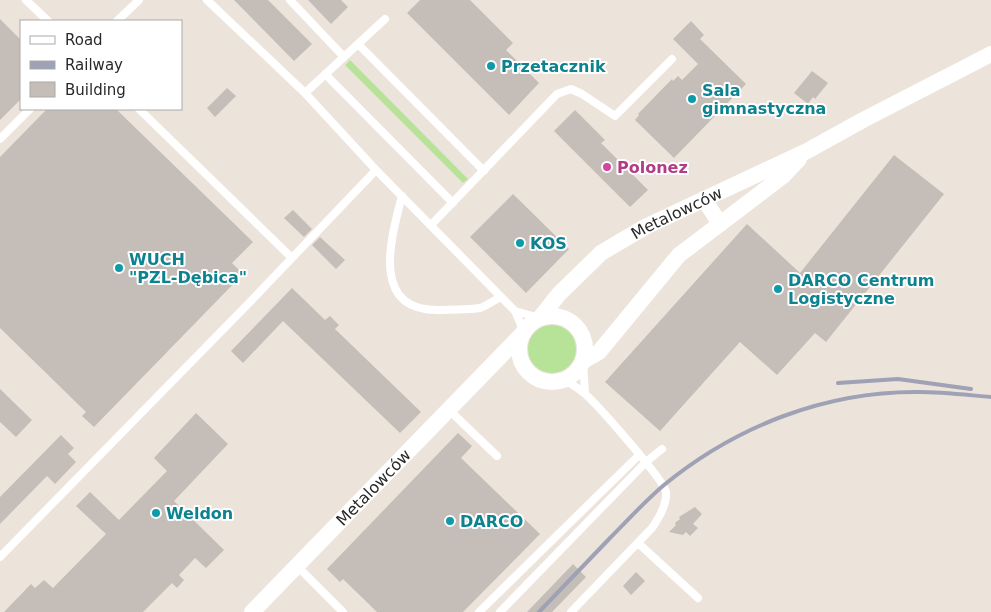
<svg xmlns="http://www.w3.org/2000/svg" width="991" height="612" font-family="'DejaVu Sans',sans-serif">
  <style>
    .green { fill: #b6e397 }
    .building { fill: #c4bdb8 }
    .lines { fill: none; stroke-linecap: round; stroke-linejoin: round }
    .lane { stroke: #fff; stroke-width: 8 }
    .street { stroke: #fff; stroke-width: 16 }
    .rail { stroke: #9ea2b4; stroke-width: 4 }
    .culture-dot { fill: #0f9aa8; stroke: #fff; stroke-width: 2 }
    .hotel-dot { fill: #d1479c; stroke: #fff; stroke-width: 2 }
    .labels { text-anchor: middle; dominant-baseline: central; stroke-width: 4; stroke-linejoin: round; paint-order: stroke }
    .culture-label { font-size: 16px; font-weight: bold; fill: #0d838f; stroke: #fff; text-anchor: start }
    .hotel-label { font-size: 16px; font-weight: bold; fill: #b23c85; stroke: #fff; text-anchor: start }
    .street-label { font-size: 16px; fill: #292929; stroke: #fff }
  </style>
  <rect width="100%" height="100%" fill="#ece3db"/>
  <path class="green" d="M350 60 468 179 463 183 345 65Z
    M528 349a24 24 0 1 1 48 0a24 24 0 1 1-48 0Z"/>
  <path class="building" d="M234 0H268L312 44 294 61Z
    M308 0H341L348 7 331 24Z
    M420 0H470L513 43 506 50 539 83 509 115 407 13Z
    M0 19 21 40V99L0 120Z
    M691 21 704 35 700 39 746 84 674 158 635 120 639 115 638 114 672 79 673 81 678 76 682 80 698 64 673 39Z
    M812 71 828 83 815 99 813 97 808 104 794 93Z
    M227 88 236 96 215 117 207 108Z
    M47 109H116L253 242 232 263 243 274 94 427 82 416 86 412 0 328V157Z
    M575 110 605 140 601 143 648 190 630 207 554 131Z
    M894 155 944 194 826 342 815 333 777 375 740 342 660 431 605 382 747 224 800 273Z
    M513 194 569 249 526 293 470 237Z
    M293 210 312 229 304 237 284 218Z
    M320 237 345 260 336 269 312 245Z
    M292 288 325 320 330 316 339 325 335 329 421 412 400 433 283 321 243 363 231 351Z
    M0 389 32 420 16 437 0 422Z
    M196 413 228 444 174 501 224 550 206 568 195 558 179 575 184 580 177 588 172 583 143 612H4L31 584 35 588 44 580 53 588 106 534 76 506 90 492 119 520 167 471 154 458Z
    M458 433 472 446 461 458 540 534 463 612H377L343 579 340 582 327 569Z
    M61 435 74 448 68 454 76 462 55 484 47 476 0 524V497Z
    M695 507 702 514 693 524 698 528 690 536 686 532 683 535 669 532 676 525 675 523 680 519 679 517Z
    M573 564 586 577 552 612H527Z
    M636 572 645 581 631 595 623 586Z"/>
  <g class="lines">
    <path class="lane" d="M26 0 48 21
      M207 0 305 93 376 170 515 311 524 332
      M290 0 344 57
      M117 21 139 0
      M358 44 484 171
      M325 74 453 203
      M305 93 385 19
      M139 109 292 258
      M0 139 30 109
      M402 196C390 241 370 313 442 310 454 309 468 310 480 308 487 306 494 300 501 297
      M431 225 557 94 571 89 582 94 615 116 672 59
      M515 311 540 318
      M583 361 585 393
      M565 380C571 384 578 388 584 393 597 404 664 480 666 492 667 505 659 518 652 528L571 612
      M449 410 497 456
      M638 543 698 598
      M0 557 249 303 376 170
      M297 566 343 612
      M479 612 639 455
      M500 612 646 462 662 449"/>
    <g class="street">
      <path d="M704 199 720 224"/>
      <circle cx="552" cy="349" r="33"/>
      <path id="s1" d="M540 318 559 294 601 253 645 227 807 151 863 120 991 54"/>
      <path d="M583 361 599 352 679 255 783 176 799 159"/>
      <path id="s2" d="M252 612 524 332"/>
    </g>
    <path class="rail" d="M838 383 898 379 971 389
      M539 612C563 587 586 563 610 538 628 520 645 501 664 485 736 426 826 391 919 392 943 392 967 395 991 397"/>
  </g>
  <g class="culture-dot">
    <circle cx="491" cy="66" r="5"/>
    <circle cx="692" cy="99" r="5"/>
    <circle cx="520" cy="243" r="5"/>
    <circle cx="119" cy="268" r="5"/>
    <circle cx="778" cy="289" r="5"/>
    <circle cx="156" cy="513" r="5"/>
    <circle cx="450" cy="521" r="5"/>
  </g>
  <circle class="hotel-dot" cx="607" cy="167" r="5"/>
  <g class="labels">
    <g class="culture-label">
      <text x="501" y="66">Przetacznik</text>
      <text x="702" y="90">Sala<tspan x="702" dy="18">gimnastyczna</tspan></text>
      <text x="530" y="243">KOS</text>
      <text x="129" y="259">WUCH<tspan x="129" dy="18">"PZL-Dębica"</tspan></text>
      <text x="788" y="280">DARCO Centrum<tspan x="788" dy="18">Logistyczne</tspan></text>
      <text x="166" y="513">Weldon</text>
      <text x="460" y="521">DARCO</text>
    </g>
    <g class="hotel-label">
      <text x="617" y="167">Polonez</text>
    </g>
    <g class="street-label">
      <text stroke="none"><textPath href="#s1" startOffset="175">Metalowców</textPath></text>
      <text stroke="none"><textPath href="#s2" startOffset="174">Metalowców</textPath></text>
    </g>
  </g>
  <rect x="20" y="20" width="162" height="90" fill="#ffffff" stroke="#a9a9a9"/>
  <rect x="30" y="36" width="25" height="8" fill="#ffffff" stroke="#a9a9a9"/>
  <text x="65" y="45" font-size="15" fill="#292929">Road</text>
  <rect x="30" y="61" width="25" height="8" fill="#9ea2b4" stroke="#a9a9a9"/>
  <text x="65" y="70" font-size="15" fill="#292929">Railway</text>
  <rect x="30" y="82" width="25" height="15" fill="#c4bdb8" stroke="#a9a9a9"/>
  <text x="65" y="95" font-size="15" fill="#292929">Building</text>
</svg>
